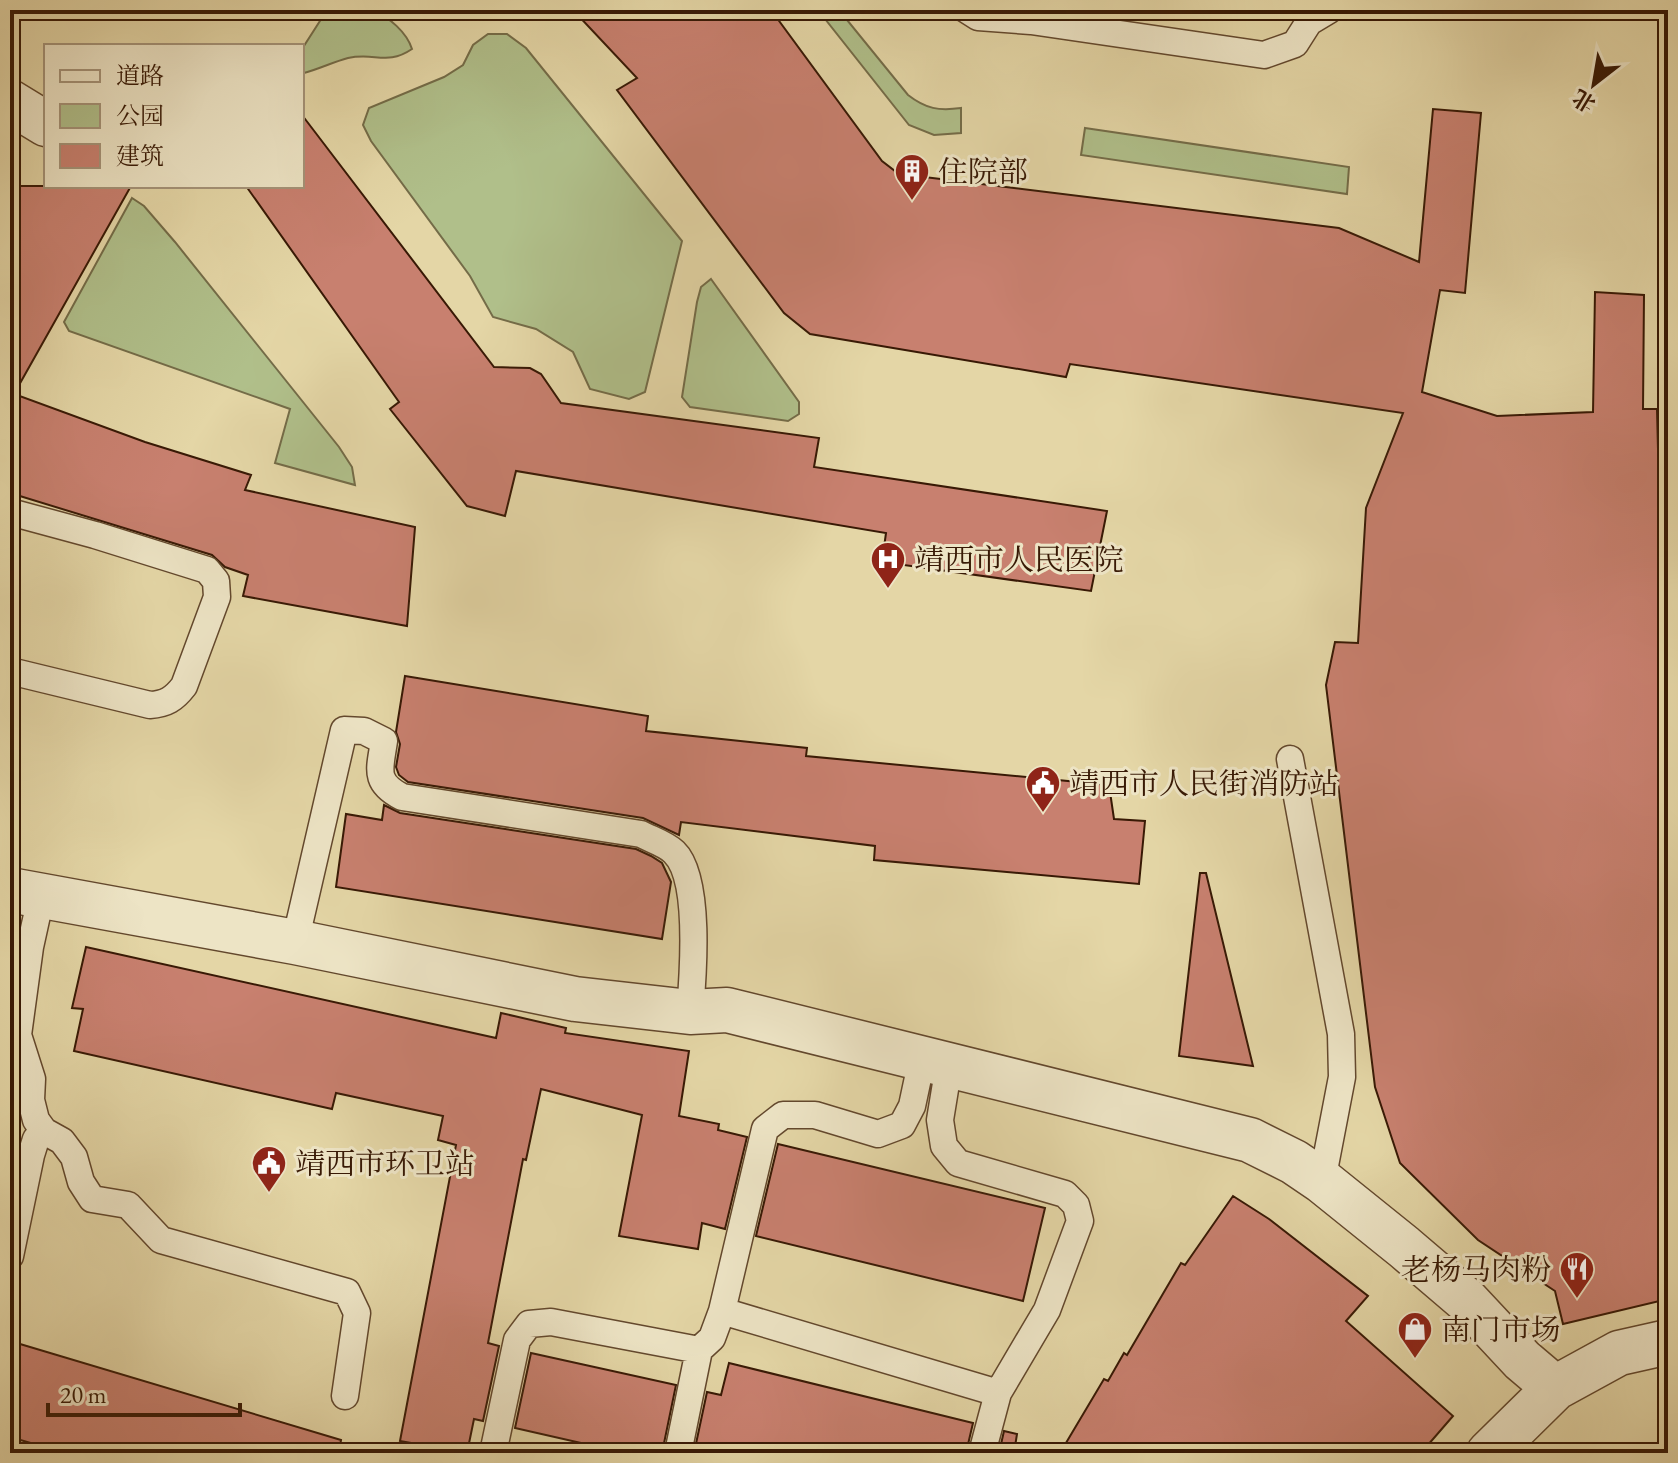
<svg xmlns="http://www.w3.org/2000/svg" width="1678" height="1463" font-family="'EB Garamond','Noto Serif SC',serif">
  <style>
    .green { fill: #b0bf8a; stroke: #746c48; stroke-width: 2 }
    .building { fill: #c8806f; stroke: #381905; stroke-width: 2 }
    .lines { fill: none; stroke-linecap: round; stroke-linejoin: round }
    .service-casing { stroke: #63482d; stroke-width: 29 }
    .minor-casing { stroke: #63482d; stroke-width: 47 }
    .service { stroke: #ede4c5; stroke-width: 26 }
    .minor { stroke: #ede4c5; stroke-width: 44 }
    .labels { text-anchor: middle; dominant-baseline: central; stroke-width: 6; stroke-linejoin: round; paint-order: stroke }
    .poi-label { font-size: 30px; fill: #381905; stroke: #ede4c5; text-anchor: start }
  </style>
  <rect width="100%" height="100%" fill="#e4d6a6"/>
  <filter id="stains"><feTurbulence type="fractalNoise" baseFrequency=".0025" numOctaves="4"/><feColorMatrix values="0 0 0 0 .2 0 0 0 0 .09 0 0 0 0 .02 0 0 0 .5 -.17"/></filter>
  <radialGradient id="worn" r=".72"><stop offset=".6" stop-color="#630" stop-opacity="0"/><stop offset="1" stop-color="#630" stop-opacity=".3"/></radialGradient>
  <path class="green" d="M327 10C340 10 359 7 372 11 389 16 407 33 412 49 387 66 375 52 348 58 333 62 319 69 304 73L302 49Z
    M818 10H839L908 95C926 109 939 111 961 108V133L934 135 909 125Z
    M488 34H507L526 48 682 241 645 392 629 399 590 389 573 352 536 329 493 317 470 276 371 141 363 125 369 108 444 77 463 65 473 45Z
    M1085 128 1349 167 1347 194 1081 155Z
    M132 198 144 206 175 242 339 447 352 467 355 485 275 463 290 409 69 331 64 322Z
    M711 279 799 402V414L788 421 690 407 682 397 697 302 701 287Z"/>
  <path class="building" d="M573 10H771L882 161 895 171 908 175 1339 228 1419 262 1433 109 1481 113 1465 293 1440 290 1422 392 1497 416 1593 412 1595 292 1644 295 1643 409H1657L1658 449H1663L1665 492 1668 491V1299L1563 1324 1555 1291 1478 1240 1400 1163 1375 1087 1326 685 1335 642 1358 643 1366 508 1403 413 1070 364 1066 377 810 334 784 313 617 90 637 78Z
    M302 115 494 367 530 368 541 374 561 403 819 438 814 467 1107 511 1091 591 882 562 886 533 516 471 505 516 467 506 390 409 399 402 246 186H302Z
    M10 186H131L14 394 145 442 251 475 245 490 415 527 407 626 243 596 248 575 225 567 212 555 10 493Z
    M405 676 648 716 646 731 807 748 806 756 1109 785 1114 819 1145 821 1139 884 874 860 875 846 681 822 679 835 643 818 408 782 399 775 396 767 400 744 396 732Z
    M384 805 400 813 636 849 651 856 662 863 671 882 662 939 336 887 346 814 382 820Z
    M1200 873H1206L1253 1066 1179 1056Z
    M86 947 496 1038 501 1013 566 1028 565 1033 689 1051 679 1116 719 1124 718 1130 747 1137 725 1229 702 1223 698 1249 619 1236 642 1115 541 1089 526 1160 523 1159 488 1343 499 1346 483 1421 474 1419 467 1453 400 1441 456 1145 438 1140 443 1116 336 1093 332 1109 74 1051 83 1009 72 1008Z
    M778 1144 1045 1208 1023 1301 756 1236Z
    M1233 1196 1269 1219 1368 1296 1346 1321 1453 1416 1421 1453H1060L1104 1379 1108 1381 1124 1353 1127 1355 1181 1263 1185 1265Z
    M10 1341 341 1440 339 1453H65L10 1437Z
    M531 1353 676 1385 662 1453H625L515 1428Z
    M729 1363 973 1423 966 1453H694L707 1392 721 1395Z
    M1004 1431 1017 1434 1014 1453H999Z"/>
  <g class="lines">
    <g class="service-casing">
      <path id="service" d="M967 10 978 17 1031 21 1264 55 1295 44 1309 22 1329 10
        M10 512 95 535 207 570 216 581 217 597 184 686C174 699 166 704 150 705L10 671
        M1290 759 1341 1034 1342 1077 1322 1181
        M41 897 30 947 18 1035 32 1079 31 1100 36 1120 44 1131 62 1141 74 1157 81 1182 92 1199 128 1205 161 1240 347 1292 357 1313 345 1396
        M295 942 344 730 364 731 384 741C380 769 373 782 402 797L641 834C650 839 666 844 674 852 701 878 693 976 690 1012
        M949 1065 940 1120 944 1146 958 1163 1065 1194 1076 1205 1080 1221 1047 1310 998 1393 982 1453
        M10 1256 31 1155 36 1139 44 1131
        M722 1311 998 1393
        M493 1453 517 1340 529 1324 551 1322 699 1350 712 1338 722 1311 765 1129 783 1115H815L878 1134 902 1125 912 1106 922 1059
        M678 1453 699 1350"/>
    </g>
    <g class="minor-casing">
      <path id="minor" d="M10 102 46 124
        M10 890 295 942 575 999 690 1012 727 1010 1250 1140 1294 1162 1322 1181 1404 1247 1466 1300 1522 1360 1555 1388
        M1489 1453 1555 1388 1619 1353 1668 1342"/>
    </g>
    <use href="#service" class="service"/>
    <use href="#minor" class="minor"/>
  </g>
  <defs>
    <g id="building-pin" transform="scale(1.8)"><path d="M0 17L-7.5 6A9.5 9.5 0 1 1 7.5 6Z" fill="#8f2418" stroke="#ede4c5"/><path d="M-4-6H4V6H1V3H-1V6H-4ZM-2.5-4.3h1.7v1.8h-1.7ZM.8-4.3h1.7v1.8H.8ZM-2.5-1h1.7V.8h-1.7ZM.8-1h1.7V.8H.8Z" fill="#fff"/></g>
    <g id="hospital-pin" transform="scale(1.8)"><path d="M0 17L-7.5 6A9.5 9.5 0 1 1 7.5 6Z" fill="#8f2418" stroke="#ede4c5"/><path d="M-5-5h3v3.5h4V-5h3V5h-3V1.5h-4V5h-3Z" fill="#fff"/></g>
    <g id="civic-pin" transform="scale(1.8)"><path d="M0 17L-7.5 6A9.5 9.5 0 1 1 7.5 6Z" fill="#8f2418" stroke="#ede4c5"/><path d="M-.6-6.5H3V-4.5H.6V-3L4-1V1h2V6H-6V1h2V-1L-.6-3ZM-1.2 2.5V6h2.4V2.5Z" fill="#fff"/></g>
    <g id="restaurant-pin" transform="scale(1.8)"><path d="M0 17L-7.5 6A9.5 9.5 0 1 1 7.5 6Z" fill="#8f2418" stroke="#ede4c5"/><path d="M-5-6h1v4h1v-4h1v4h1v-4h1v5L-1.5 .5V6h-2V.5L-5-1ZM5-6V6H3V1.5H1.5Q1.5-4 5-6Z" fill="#fff"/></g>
    <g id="shop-pin" transform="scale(1.8)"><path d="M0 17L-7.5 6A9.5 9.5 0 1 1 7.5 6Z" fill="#8f2418" stroke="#ede4c5"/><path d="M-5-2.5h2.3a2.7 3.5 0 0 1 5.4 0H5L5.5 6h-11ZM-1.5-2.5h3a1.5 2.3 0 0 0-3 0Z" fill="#fff"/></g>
  </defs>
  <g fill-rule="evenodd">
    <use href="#building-pin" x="912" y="171"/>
    <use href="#hospital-pin" x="888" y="559"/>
    <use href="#civic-pin" x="1043" y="783"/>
    <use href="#civic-pin" x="269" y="1163"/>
    <use href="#restaurant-pin" x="1577" y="1269"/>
    <use href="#shop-pin" x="1415" y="1329"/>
  </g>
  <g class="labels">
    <g class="poi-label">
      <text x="938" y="171">住院部</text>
      <text x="914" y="559">靖西市人民医院</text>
      <text x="1069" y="783">靖西市人民街消防站</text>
      <text x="295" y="1163">靖西市环卫站</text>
      <text x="1551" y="1269" text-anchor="end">老杨马肉粉</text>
      <text x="1441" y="1329">南门市场</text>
    </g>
  </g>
  <rect width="1678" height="1463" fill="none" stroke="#e4d6a6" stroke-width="40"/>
  <rect x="12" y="12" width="1654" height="1439" fill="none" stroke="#381905" stroke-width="4"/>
  <rect x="20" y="20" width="1638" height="1423" fill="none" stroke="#381905" stroke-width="2"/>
  <rect x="44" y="44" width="260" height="144" fill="#ede4c5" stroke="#a59378" stroke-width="2"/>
  <rect x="60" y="70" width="40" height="12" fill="#ede4c5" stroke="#a59378" stroke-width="2"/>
  <text x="116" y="84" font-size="24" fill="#381905">道路</text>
  <rect x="60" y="104" width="40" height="24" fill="#b0bf8a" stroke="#a59378" stroke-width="2"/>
  <text x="116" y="124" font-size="24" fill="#381905">公园</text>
  <rect x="60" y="144" width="40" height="24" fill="#c8806f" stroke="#a59378" stroke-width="2"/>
  <text x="116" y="164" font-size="24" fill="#381905">建筑</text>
  <g transform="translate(1594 84) rotate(211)" stroke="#ede4c5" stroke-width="6" paint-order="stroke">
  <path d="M0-6L14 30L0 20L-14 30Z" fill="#381905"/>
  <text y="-12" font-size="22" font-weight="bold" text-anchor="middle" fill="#381905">北</text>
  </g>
  <path d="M48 1403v12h192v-12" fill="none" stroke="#381905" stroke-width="4"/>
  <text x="60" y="1403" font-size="24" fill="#381905" stroke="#ede4c5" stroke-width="6" paint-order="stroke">20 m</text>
  <rect width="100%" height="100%" filter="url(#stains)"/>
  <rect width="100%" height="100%" fill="url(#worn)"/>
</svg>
